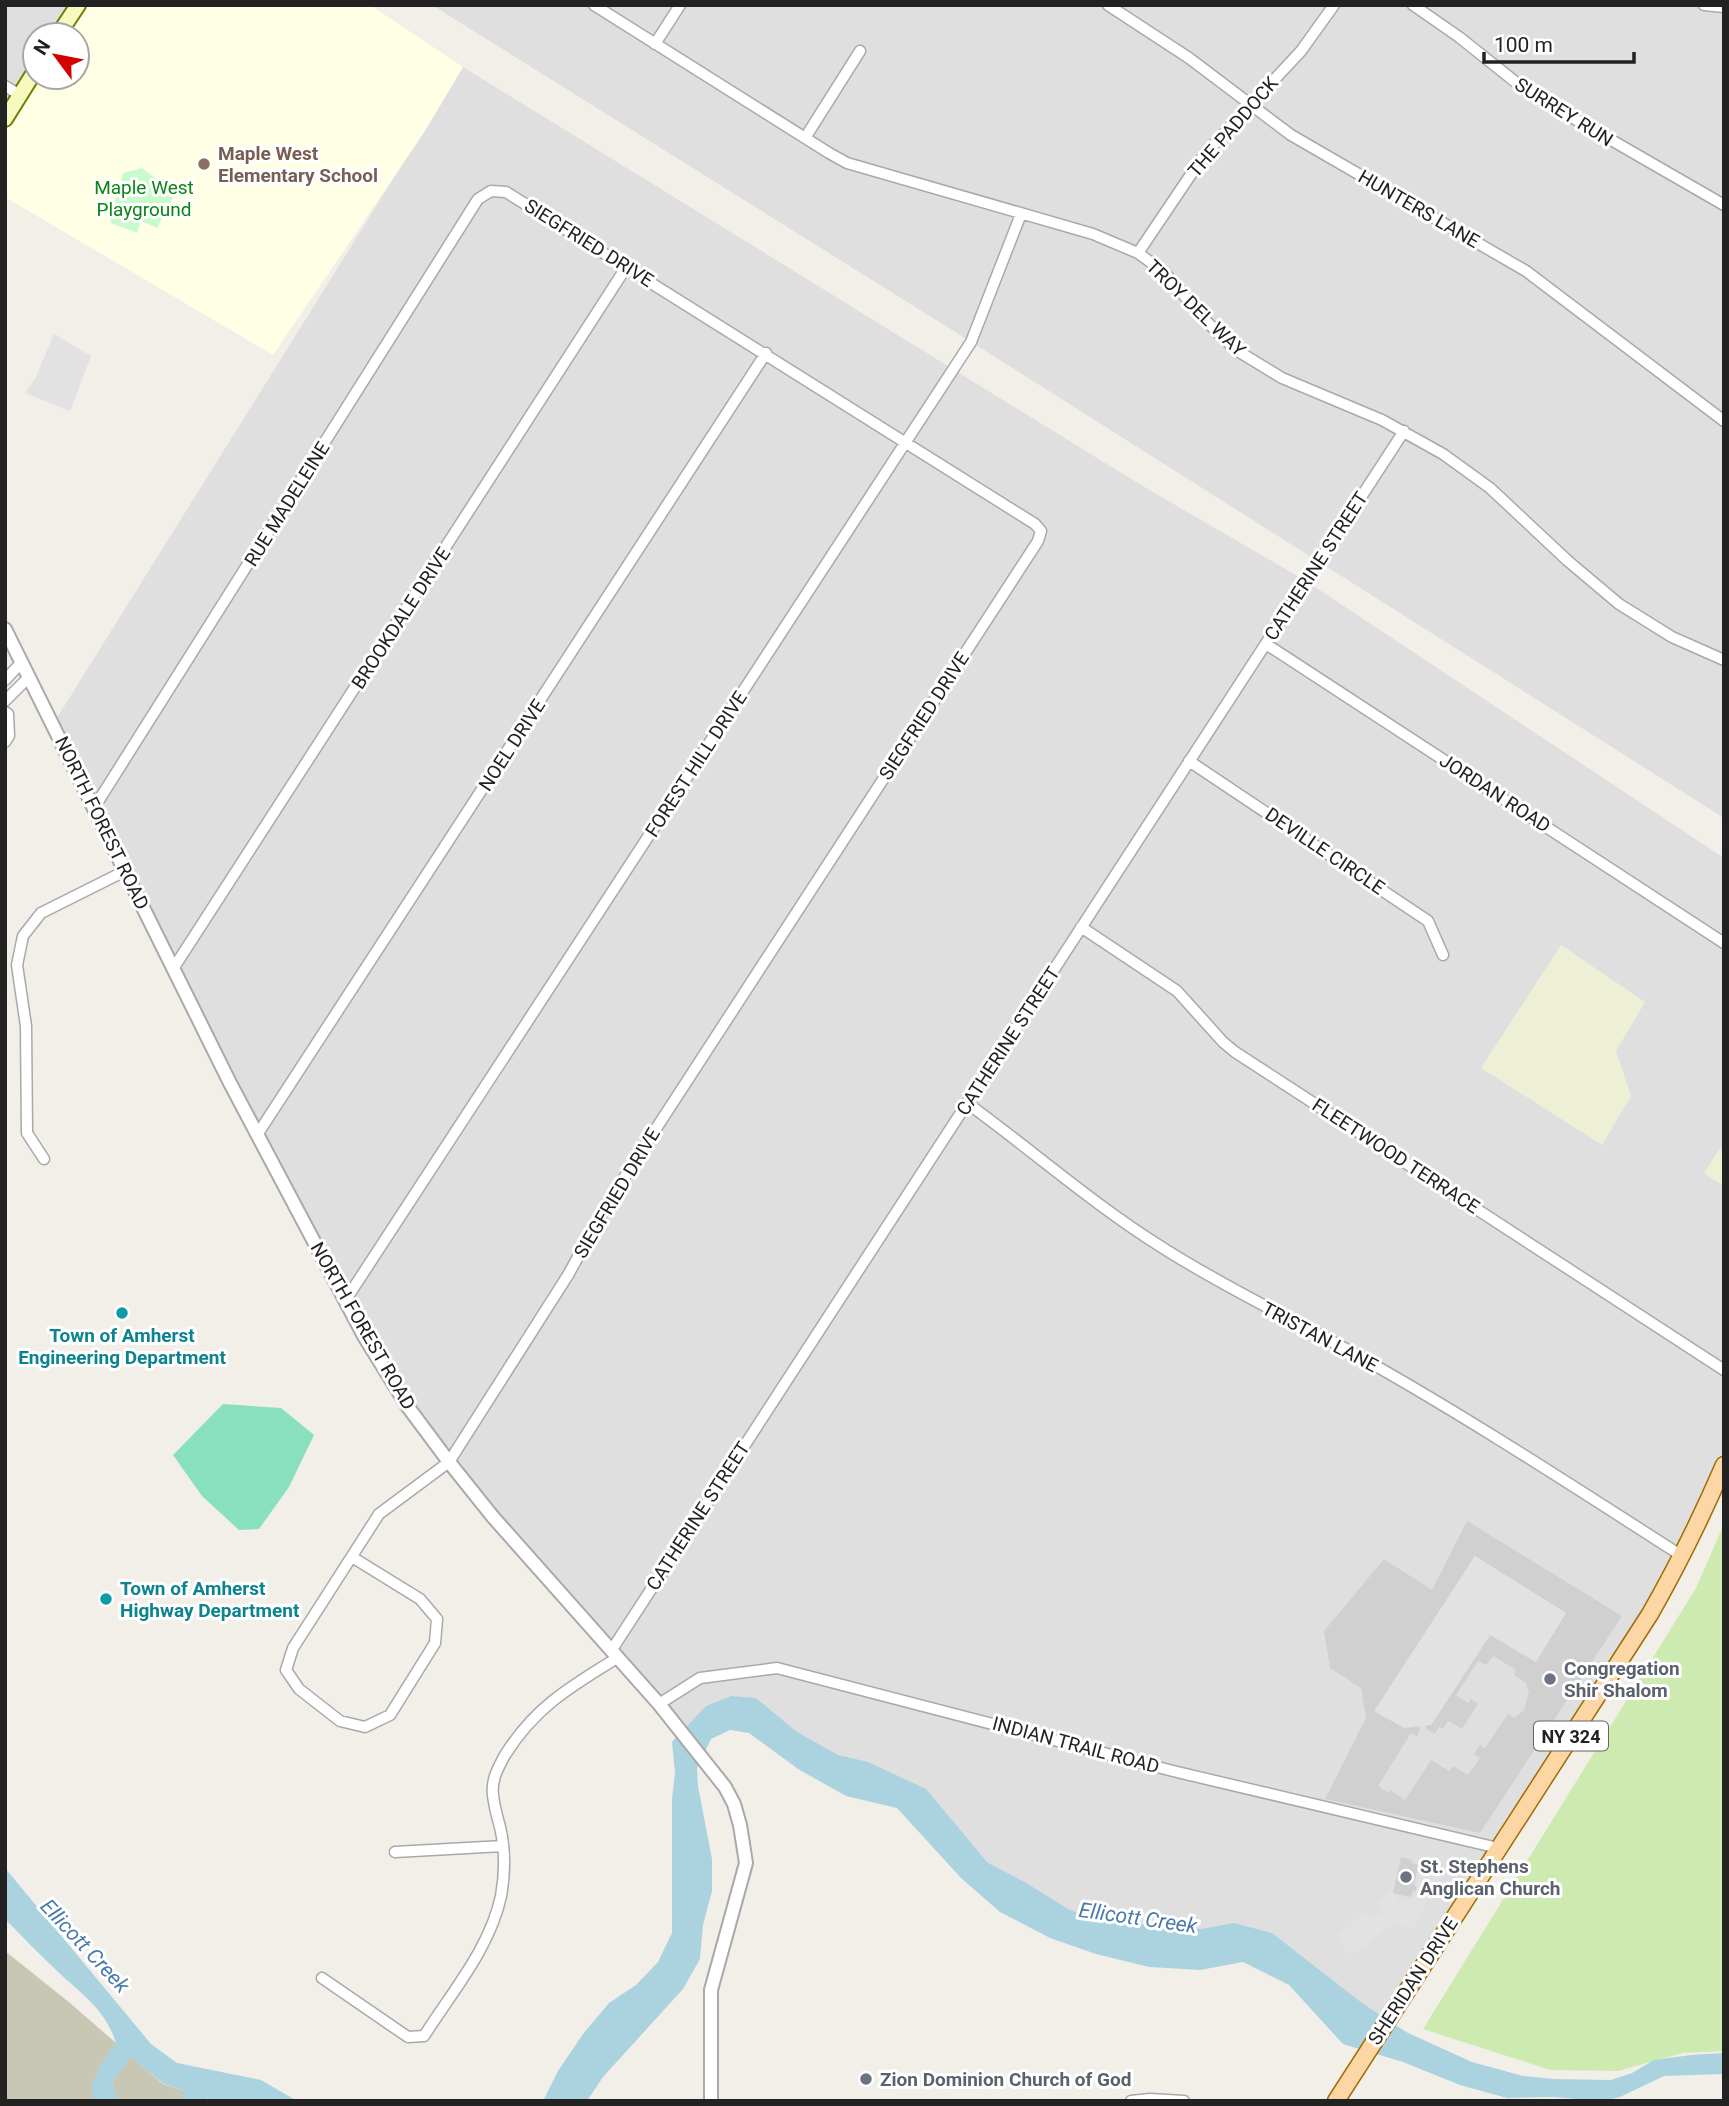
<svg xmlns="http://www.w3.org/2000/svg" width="1729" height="2106" font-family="Roboto,sans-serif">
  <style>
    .residential { fill: #e0dfdf }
    .education { fill: #ffffe5 }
    .religious { fill: #d0d0d0; fill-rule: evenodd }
    .construction { fill: #c7c7b4 }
    .farmland { fill: #eef0d5 }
    .grass { fill: #cdebb0 }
    .park { fill: #c8facc }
    .pitch { fill: #88e0be }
    .parking { fill: #e2e2e2 }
    .water { fill: #aad3df }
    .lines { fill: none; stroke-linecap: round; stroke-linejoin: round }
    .minor-casing { stroke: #a9a9a9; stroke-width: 13 }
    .tertiary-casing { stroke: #a9a9a9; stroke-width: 16 }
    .secondary-casing { stroke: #707d05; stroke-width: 18 }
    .primary-casing { stroke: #a06b00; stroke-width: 19 }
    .minor { stroke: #fff; stroke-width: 10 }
    .tertiary { stroke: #fff; stroke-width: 12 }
    .secondary { stroke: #f7fabf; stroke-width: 14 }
    .primary { stroke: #fcd6a4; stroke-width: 16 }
    .education-dot { fill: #8d6e63; stroke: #fff; stroke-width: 2.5 }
    .culture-dot { fill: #0f9aa8; stroke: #fff; stroke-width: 2.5 }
    .worship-dot { fill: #6b7280; stroke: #fff; stroke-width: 2.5 }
    .labels { text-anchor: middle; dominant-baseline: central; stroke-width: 6; stroke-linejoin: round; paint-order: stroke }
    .shield { fill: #fff; stroke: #646464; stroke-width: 2 }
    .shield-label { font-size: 18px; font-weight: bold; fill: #222 }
    .street-label { font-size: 19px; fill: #222; stroke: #fff }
    .education-label { font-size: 19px; font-weight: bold; fill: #785e54; stroke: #fff; text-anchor: start }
    .park-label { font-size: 19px; fill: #0c8416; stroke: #fff }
    .culture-label { font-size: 19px; font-weight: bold; fill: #0d838f; stroke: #fff }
    .worship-label { font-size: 19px; font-weight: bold; fill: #5b616d; stroke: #fff; text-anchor: start }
    .water-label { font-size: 21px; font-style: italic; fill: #4a7aab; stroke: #fff }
  </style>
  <rect width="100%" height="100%" fill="#f2efe9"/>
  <path class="residential" d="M5 5H77L58 35H35V69L5 114Z
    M432 5H1724V818L968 340Z
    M463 67 1141 485 1306 581 1724 858V1461L1683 1556 1380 2033 1255 1946 1188 1952 986 1887 929 1806 725 1712 691 1746 493 1517 364 1336 53 724Z"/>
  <path class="education" d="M78 5H370L463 67 425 131 273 355 5 197V119L35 77H77V35H58Z"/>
  <path class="religious" d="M1467 1521 1622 1616 1480 1833 1325 1799 1366 1718 1361 1688 1330 1668 1324 1631 1384 1559 1432 1590ZM1474 1556 1566 1613 1490 1635 1431 1725H1426V1729L1435 1734 1439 1727 1443 1729 1448 1721 1462 1729 1478 1704 1471 1699 1468 1703 1456 1695 1478 1661 1486 1665 1493 1656 1516 1670 1514 1675 1526 1683 1529 1692 1524 1710 1514 1718 1508 1714 1485 1748 1480 1745 1474 1754 1480 1758 1468 1775 1453 1766 1449 1771 1431 1760 1405 1800 1390 1790 1388 1793 1378 1786 1411 1733 1417 1736 1420 1730 1419 1725 1403 1728Z
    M1401 1857 1412 1860V1863L1418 1865 1414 1885 1416 1886V1891H1413L1411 1897 1393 1893Z"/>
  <path class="construction" d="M5 1951 70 2003 163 2084 214 2101H5Z"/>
  <path class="farmland" d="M1561 945 1645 1002 1616 1051 1631 1096 1602 1145 1481 1068Z
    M1720 1148 1724 1150V1186L1704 1173Z"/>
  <path class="grass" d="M1724 1524V2051L1683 2053 1618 2071 1550 2070 1423 2029 1696 1588Z"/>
  <path class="park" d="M142 168 175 193 157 228 141 221 137 233 111 223 109 208 118 196 123 173Z"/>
  <path class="pitch" d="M223 1404 281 1408 314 1435 289 1487 259 1529 239 1530 202 1496 173 1455Z"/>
  <path class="parking" d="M54 334 91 356 70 411 25 393 35 379Z
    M1475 1556 1566 1613 1536 1662 1490 1635 1431 1725 1404 1728 1374 1711Z
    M1419 1863 1440 1871V1877L1413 1928 1393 1924 1350 1956 1337 1937 1365 1912 1375 1916 1381 1914 1382 1911 1377 1901 1392 1891 1401 1904 1416 1896Z"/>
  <path class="water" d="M731 1696 756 1698 797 1732 838 1755 868 1762 926 1789 988 1863 1023 1881 1068 1909 1091 1918 1134 1924 1202 1929 1234 1923 1272 1933 1362 2003 1406 2032 1472 2062 1523 2076 1553 2079 1611 2080 1632 2073 1654 2060 1691 2055 1724 2053V2074L1664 2076 1620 2097 1603 2101 1552 2097 1507 2098 1460 2085 1403 2062 1343 2044 1289 1985 1243 1962 1200 1970 1149 1967 1096 1954 1050 1938 1000 1912 961 1878 897 1808 846 1796 798 1769 749 1733 730 1730 711 1739 697 1768 698 1786 712 1859V1891L703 1925 700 1959 683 1989 603 2077 587 2101H543L558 2071 583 2034 609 2003 636 1985 658 1962 672 1933V1799L675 1773 672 1742 706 1706Z
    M5 1868 151 2044 177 2063 261 2080 297 2101H214L207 2098 205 2101H181L184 2091 164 2084 131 2057 113 2082 117 2101H94C85 2082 106 2058 116 2043 105 2008 80 1993 55 1969 38 1953 22 1936 5 1919Z"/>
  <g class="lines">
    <g class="minor-casing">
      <path id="minor" d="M594 5 829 153 847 163 1093 234 1138 253 1164 272 1205 320 1236 350 1282 378 1382 420 1443 454 1490 488 1568 561 1619 604 1672 637 1724 660
        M1108 5 1189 58 1291 135 1526 271 1724 421
        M1413 5 1459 37 1528 92 1724 205
        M1704 5 1724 7
        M655 44 680 5
        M5 86 20 95
        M805 138 860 51
        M1138 253 1204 155 1301 51 1334 5
        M1266 644 1724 943
        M5 680 21 663
        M5 701 29 677
        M5 712 8 714 9 736 5 742
        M1189 761 1428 921 1443 955
        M94 808 478 199 491 191 506 192 1035 524 1041 531 1038 541 609 1201 568 1275 449 1462 379 1514 293 1648 286 1670 299 1689 340 1721 365 1727 390 1715 435 1643 437 1619 420 1599 352 1557
        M1081 927 1177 991 1223 1042 1235 1052 1724 1370
        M173 969 627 266
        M967 1103C1033 1151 1094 1205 1163 1248 1224 1287 1290 1318 1353 1353 1466 1416 1574 1487 1682 1556
        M257 1135 766 353
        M44 1159 27 1133 26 1026 17 965 23 936 41 913 125 871
        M345 1301 971 342 1021 214
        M611 1651 1404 431
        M659 1704 700 1678 777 1668 1173 1771 1498 1848
        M395 1852 503 1846
        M322 1978 408 2037 424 2036C452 1992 490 1948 501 1896 505 1874 505 1848 500 1827 497 1816 494 1806 493 1795 491 1780 498 1768 505 1755 535 1707 570 1687 617 1658
        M1131 2101 1150 2099 1184 2101"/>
    </g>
    <g class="tertiary-casing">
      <path id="tertiary" d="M5 629 230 1083 364 1336 408 1407 449 1462 493 1517 659 1704 725 1787 734 1804 740 1825 746 1863 711 1990V2101"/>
    </g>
    <g class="secondary-casing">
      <path id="secondary" d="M58 35 78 5
        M5 119 35 71"/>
    </g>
    <g class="primary-casing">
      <path id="primary" d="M1336 2101 1650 1614C1678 1565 1702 1516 1724 1465"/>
    </g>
    <use href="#minor" class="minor"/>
    <use href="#tertiary" class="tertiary"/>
    <use href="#secondary" class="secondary"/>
    <use href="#primary" class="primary"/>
  </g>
  <circle class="education-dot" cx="204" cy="164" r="7"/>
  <g class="culture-dot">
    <circle cx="122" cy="1313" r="7"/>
    <circle cx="106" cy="1599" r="7"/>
  </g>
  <g class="worship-dot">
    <circle cx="1550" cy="1679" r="7"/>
    <circle cx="1406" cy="1877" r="7"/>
    <circle cx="866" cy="2079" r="7"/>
  </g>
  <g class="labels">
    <rect class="shield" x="1534" y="1721.5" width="74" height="29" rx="5"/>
    <g class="shield-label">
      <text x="1571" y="1736">NY 324</text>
    </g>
    <g class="street-label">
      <text transform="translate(1564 112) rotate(32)">SURREY RUN</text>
      <text transform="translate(1233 127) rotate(-49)">THE PADDOCK</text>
      <text transform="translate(1419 209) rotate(30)">HUNTERS LANE</text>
      <text transform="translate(589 243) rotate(32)">SIEGFRIED DRIVE</text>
      <text transform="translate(1196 308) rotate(44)">TROY DEL WAY</text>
      <text transform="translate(287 504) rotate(-58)">RUE MADELEINE</text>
      <text transform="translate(1316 566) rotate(-57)">CATHERINE STREET</text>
      <text transform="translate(401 618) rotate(-57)">BROOKDALE DRIVE</text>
      <text transform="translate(924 716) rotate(-57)">SIEGFRIED DRIVE</text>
      <text transform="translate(512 745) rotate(-57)">NOEL DRIVE</text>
      <text transform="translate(696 764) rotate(-57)">FOREST HILL DRIVE</text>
      <text transform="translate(1495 793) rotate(33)">JORDAN ROAD</text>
      <text transform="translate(102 823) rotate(64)">NORTH FOREST ROAD</text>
      <text transform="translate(1325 851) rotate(34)">DEVILLE CIRCLE</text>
      <text transform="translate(1008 1041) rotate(-57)">CATHERINE STREET</text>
      <text transform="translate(1396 1156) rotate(33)">FLEETWOOD TERRACE</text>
      <text transform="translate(617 1193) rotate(-59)">SIEGFRIED DRIVE</text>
      <text transform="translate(363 1326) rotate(60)">NORTH FOREST ROAD</text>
      <text transform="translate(1320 1337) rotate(28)">TRISTAN LANE</text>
      <text transform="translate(698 1516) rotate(-57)">CATHERINE STREET</text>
      <text transform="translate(1076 1745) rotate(15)">INDIAN TRAIL ROAD</text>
      <text transform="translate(1413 1981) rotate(-57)">SHERIDAN DRIVE</text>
    </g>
    <g class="education-label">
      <text x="218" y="153">Maple West<tspan x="218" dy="22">Elementary School</tspan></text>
    </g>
    <g class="park-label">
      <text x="144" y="187">Maple West<tspan x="144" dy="22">Playground</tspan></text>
    </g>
    <g class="culture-label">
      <text x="122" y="1335">Town of Amherst<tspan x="122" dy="22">Engineering Department</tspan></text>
      <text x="120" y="1588" text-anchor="start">Town of Amherst<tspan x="120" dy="22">Highway Department</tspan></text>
    </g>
    <g class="worship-label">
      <text x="1564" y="1668">Congregation<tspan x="1564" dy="22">Shir Shalom</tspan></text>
      <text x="1420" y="1866">St. Stephens<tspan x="1420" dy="22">Anglican Church</tspan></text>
      <text x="880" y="2079">Zion Dominion Church of God</text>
    </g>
    <g class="water-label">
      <text transform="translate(1138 1918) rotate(8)">Ellicott Creek</text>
      <text transform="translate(85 1946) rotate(47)">Ellicott Creek</text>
    </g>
  </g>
  <rect width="1729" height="2106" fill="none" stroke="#222222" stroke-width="14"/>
  <g transform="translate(56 56) rotate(302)"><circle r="33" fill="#ffffff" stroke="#a7a7a7" stroke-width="2"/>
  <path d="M0-5L12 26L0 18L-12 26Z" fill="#d40000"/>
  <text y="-10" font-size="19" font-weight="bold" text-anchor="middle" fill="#222222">N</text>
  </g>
  <path d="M1484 52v10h150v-10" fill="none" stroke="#222222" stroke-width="3.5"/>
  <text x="1494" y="52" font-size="21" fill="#222222" stroke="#ffffff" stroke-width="5" paint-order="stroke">100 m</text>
</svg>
